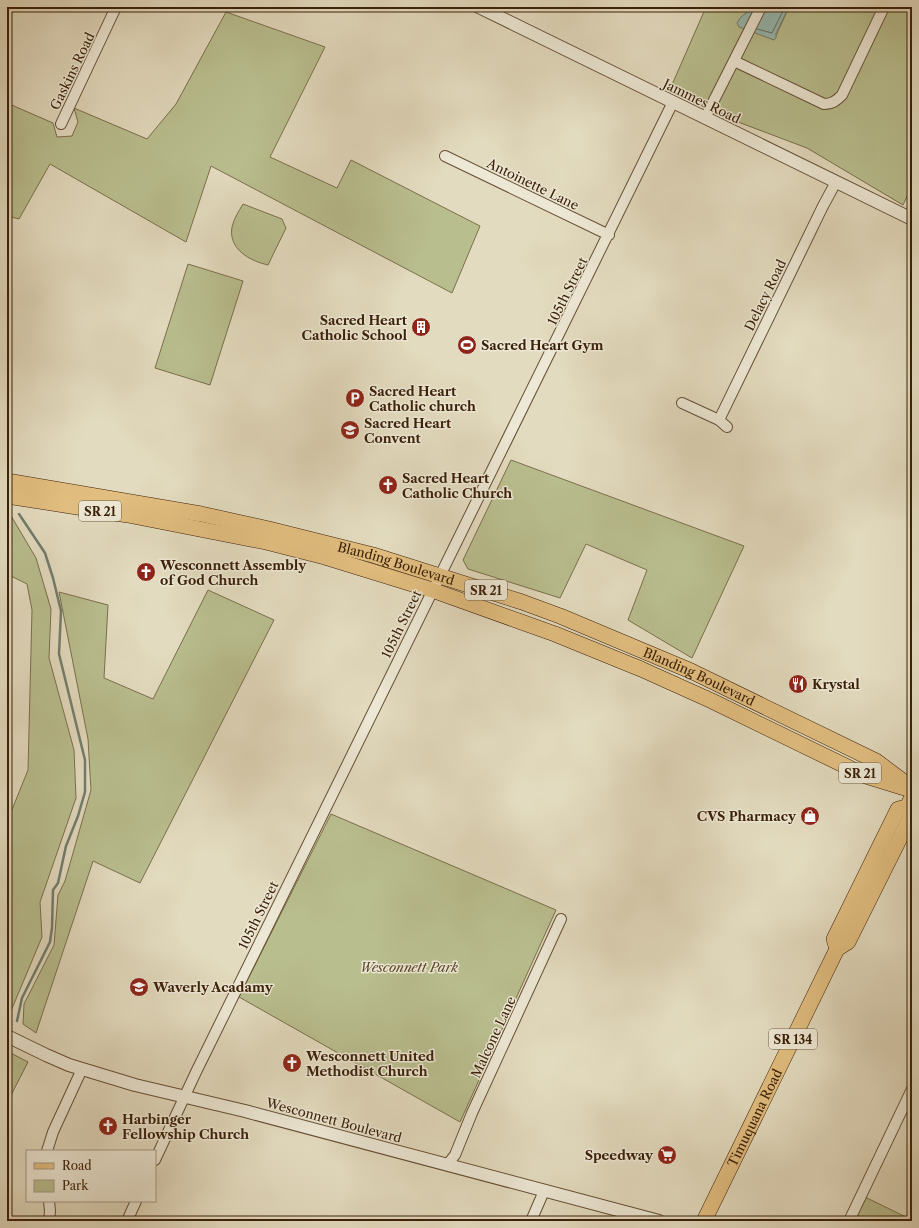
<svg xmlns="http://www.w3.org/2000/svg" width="919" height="1228" font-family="'Libre Caslon Text',serif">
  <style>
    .green { fill: #b9be8f; stroke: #7a6f4c }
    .water { fill: #95bbb2; stroke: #717d6e }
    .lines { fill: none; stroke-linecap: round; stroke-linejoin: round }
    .shore { stroke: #686e5e; stroke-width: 1 }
    .stream { stroke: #717d6e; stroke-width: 2.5 }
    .minor-casing { stroke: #654f36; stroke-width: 12 }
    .tertiary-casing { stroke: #654f36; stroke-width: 14 }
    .primary-casing { stroke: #3b2009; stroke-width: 16 }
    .minor { stroke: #ede8d5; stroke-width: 10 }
    .tertiary { stroke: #ede8d5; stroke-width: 12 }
    .primary { stroke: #e2be80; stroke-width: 15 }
    .labels { text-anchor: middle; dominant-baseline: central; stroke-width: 3; stroke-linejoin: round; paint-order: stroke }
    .shield { fill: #ede8d5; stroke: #705c46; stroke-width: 1 }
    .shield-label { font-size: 12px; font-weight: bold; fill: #3b2009 }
    .street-label { font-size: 13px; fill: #3b2009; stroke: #ede8d5 }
    .poi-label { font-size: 13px; font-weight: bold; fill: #3b2009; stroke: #ede8d5; text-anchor: start }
    .park-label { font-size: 13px; font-style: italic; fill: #5a482a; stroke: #ede8d5 }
  </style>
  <rect width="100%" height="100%" fill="#e3dbbf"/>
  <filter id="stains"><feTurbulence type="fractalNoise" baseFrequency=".005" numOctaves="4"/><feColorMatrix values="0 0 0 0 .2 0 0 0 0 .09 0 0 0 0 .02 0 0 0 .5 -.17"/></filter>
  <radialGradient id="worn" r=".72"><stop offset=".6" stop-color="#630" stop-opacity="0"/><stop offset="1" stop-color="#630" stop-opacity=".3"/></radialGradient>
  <path class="green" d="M706 7H754L742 17 762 34 774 40 789 7H912V186L903 205 807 148 738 122 671 87Z
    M226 12 325 47 270 157 337 188 351 160 480 226 452 293 211 166 186 242 50 164 19 219 7 216V103L53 123 57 137 72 136 78 122 74 108 147 139 176 104Z
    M243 204 282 219 286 228 268 265C250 261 228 249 232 227 234 218 239 211 243 204Z
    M188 264 243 281 210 385 155 368Z
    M511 460 744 546 692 658 628 620 647 570 586 544 560 598 468 569 463 560Z
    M7 509 36 558 51 609 49 658 74 750 76 798 40 902 42 937 8 1018 7 822 28 770 32 610 27 584 7 574Z
    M208 590 274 620 140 883 93 861 36 1033 23 1024 24 1004 54 945 58 895 65 881 91 790 88 739 59 592 108 605 104 678 153 699Z
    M331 814 556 910 460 1122 239 997Z
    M7 1051 28 1062 7 1103Z
    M865 1197 912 1220V1221H854Z"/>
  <path class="water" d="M754 7H789L776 33V38L774 40 739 27 737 23 741 17Z"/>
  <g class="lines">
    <path class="shore" d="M757 29 772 33 785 7"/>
    <path class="stream" d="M17 1021 22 998 50 942 52 928 53 890 58 883 66 846 78 816 85 792V760L59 654 61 611 53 578 45 553 19 514"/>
    <g class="minor-casing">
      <path id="minor" d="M734 61 824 104C832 104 836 101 842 95L884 7
        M705 118 761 7
        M61 124 116 7
        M445 156 609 235
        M682 403 719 420 727 427
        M719 420 823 206 836 182
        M47 1151 53 1132 82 1069
        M155 1160 196 1072 673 102
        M447 1165 455 1155 472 1113 561 919
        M49 1221 50 1211 49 1201
        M127 1221 136 1201
        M531 1221 544 1191
        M849 1221 912 1089"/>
    </g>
    <g class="tertiary-casing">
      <path id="tertiary" d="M479 7 912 219
        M7 1036 46 1055 69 1065 135 1085 245 1111 659 1221"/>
    </g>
    <g class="primary-casing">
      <g id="primary">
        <path id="s1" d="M7 481 201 514 269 529 373 555 522 602 560 616 691 671 876 761 912 788"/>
        <path d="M7 496 128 515 266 542 325 557 432 590 555 634 641 669 712 701 866 776 905 788"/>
        <path d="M837 949 834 939 898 809 907 807"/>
        <path id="s2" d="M704 1221 837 949 848 942 911 816 907 807 912 797"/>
      </g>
    </g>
    <use href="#minor" class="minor"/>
    <use href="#tertiary" class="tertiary"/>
    <use href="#primary" class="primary"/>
  </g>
  <defs>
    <g id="building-disc" transform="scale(1)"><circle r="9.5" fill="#8f2418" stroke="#ede8d5"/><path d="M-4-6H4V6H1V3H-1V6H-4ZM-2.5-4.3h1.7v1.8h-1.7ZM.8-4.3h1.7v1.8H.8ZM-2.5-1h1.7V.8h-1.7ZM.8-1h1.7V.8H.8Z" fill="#fff"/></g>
    <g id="stadium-disc" transform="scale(1)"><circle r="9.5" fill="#8f2418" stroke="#ede8d5"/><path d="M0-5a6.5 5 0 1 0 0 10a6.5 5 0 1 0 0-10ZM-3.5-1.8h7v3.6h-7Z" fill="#fff"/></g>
    <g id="parking-disc" transform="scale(1)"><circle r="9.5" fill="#8f2418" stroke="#ede8d5"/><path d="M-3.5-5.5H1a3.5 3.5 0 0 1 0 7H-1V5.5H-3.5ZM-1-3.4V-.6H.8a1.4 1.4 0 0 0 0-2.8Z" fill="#fff"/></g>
    <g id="school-disc" transform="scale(1)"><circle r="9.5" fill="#8f2418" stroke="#ede8d5"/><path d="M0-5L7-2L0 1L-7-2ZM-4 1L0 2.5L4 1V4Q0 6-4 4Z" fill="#fff"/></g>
    <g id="church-disc" transform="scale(1)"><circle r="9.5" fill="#8f2418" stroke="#ede8d5"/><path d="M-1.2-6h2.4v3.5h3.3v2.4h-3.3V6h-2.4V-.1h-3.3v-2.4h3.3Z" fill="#fff"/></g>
    <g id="restaurant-disc" transform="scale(1)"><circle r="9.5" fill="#8f2418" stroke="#ede8d5"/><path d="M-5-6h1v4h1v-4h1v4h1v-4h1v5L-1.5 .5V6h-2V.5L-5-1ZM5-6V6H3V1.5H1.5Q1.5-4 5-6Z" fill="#fff"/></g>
    <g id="shop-disc" transform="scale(1)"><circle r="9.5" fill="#8f2418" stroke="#ede8d5"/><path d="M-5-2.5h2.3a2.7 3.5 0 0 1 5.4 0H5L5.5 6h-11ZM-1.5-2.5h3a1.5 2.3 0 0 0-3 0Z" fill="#fff"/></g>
    <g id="supermarket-disc" transform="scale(1)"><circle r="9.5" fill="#8f2418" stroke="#ede8d5"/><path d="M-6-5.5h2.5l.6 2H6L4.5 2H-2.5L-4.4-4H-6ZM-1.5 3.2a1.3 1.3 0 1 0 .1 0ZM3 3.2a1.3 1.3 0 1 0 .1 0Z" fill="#fff"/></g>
  </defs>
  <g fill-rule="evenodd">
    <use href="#building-disc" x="421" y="327"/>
    <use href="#stadium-disc" x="467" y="345"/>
    <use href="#parking-disc" x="355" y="398"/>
    <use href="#school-disc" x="350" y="430"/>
    <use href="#church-disc" x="388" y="485"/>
    <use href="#church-disc" x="146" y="572"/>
    <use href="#restaurant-disc" x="798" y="684"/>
    <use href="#shop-disc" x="810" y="816"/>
    <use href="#school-disc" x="139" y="987"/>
    <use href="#church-disc" x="292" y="1063"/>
    <use href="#church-disc" x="108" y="1126"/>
    <use href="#supermarket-disc" x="667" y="1155"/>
  </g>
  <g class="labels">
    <g class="shield">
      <rect x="79" y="501" width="42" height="20" rx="3"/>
      <rect x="465" y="580" width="42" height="20" rx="3"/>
      <rect x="839" y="763" width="42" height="20" rx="3"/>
      <rect x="769" y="1029" width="48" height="20" rx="3"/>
    </g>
    <g class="shield-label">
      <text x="100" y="511">SR 21</text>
      <text x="486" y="590">SR 21</text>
      <text x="860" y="773">SR 21</text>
      <text x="793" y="1039">SR 134</text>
    </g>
    <g class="street-label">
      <text transform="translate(72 71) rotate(-64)">Gaskins Road</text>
      <text transform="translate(702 101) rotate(26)">Jammes Road</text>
      <text transform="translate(533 184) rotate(26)">Antoinette Lane</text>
      <text transform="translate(567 291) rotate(-64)">105th Street</text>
      <text transform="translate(765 295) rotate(-64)">Delacy Road</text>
      <text stroke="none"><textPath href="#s1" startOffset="398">Blanding Boulevard</textPath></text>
      <text transform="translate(401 624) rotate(-64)">105th Street</text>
      <text stroke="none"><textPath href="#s1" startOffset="722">Blanding Boulevard</textPath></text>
      <text transform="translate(258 915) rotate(-64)">105th Street</text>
      <text transform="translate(493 1037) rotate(-65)">Malcone Lane</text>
      <text stroke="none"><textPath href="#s2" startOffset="115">Timuquana Road</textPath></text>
      <text transform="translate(334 1120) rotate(15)">Wesconnett Boulevard</text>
    </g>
    <g class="poi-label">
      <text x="407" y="320" text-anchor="end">Sacred Heart<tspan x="407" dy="15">Catholic School</tspan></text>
      <text x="481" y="345">Sacred Heart Gym</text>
      <text x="369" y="391">Sacred Heart<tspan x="369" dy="15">Catholic church</tspan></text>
      <text x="364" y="423">Sacred Heart<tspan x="364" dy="15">Convent</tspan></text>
      <text x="402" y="478">Sacred Heart<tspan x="402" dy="15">Catholic Church</tspan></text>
      <text x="160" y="565">Wesconnett Assembly<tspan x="160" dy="15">of God Church</tspan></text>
      <text x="812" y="684">Krystal</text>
      <text x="796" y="816" text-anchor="end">CVS Pharmacy</text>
      <text x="153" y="987">Waverly Acadamy</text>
      <text x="306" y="1056">Wesconnett United<tspan x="306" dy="15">Methodist Church</tspan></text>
      <text x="122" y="1119">Harbinger<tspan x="122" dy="15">Fellowship Church</tspan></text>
      <text x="653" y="1155" text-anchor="end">Speedway</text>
    </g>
    <g class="park-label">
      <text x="409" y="967">Wesconnett Park</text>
    </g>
  </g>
  <rect width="919" height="1228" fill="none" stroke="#e3dbbf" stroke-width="24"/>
  <rect x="8" y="8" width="903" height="1212" fill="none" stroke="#3b2009" stroke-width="2"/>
  <rect x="12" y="12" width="895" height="1204" fill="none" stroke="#3b2009"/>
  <rect x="26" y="1150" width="130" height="52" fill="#ede8d5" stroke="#a69883"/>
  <rect x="34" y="1163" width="20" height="6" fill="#e2be80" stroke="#a69883"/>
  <text x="62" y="1170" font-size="12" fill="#3b2009">Road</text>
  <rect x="34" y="1180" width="20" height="12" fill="#b9be8f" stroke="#a69883"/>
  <text x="62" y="1190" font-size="12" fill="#3b2009">Park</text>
  <rect width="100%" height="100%" filter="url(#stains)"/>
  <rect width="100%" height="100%" fill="url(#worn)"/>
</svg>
